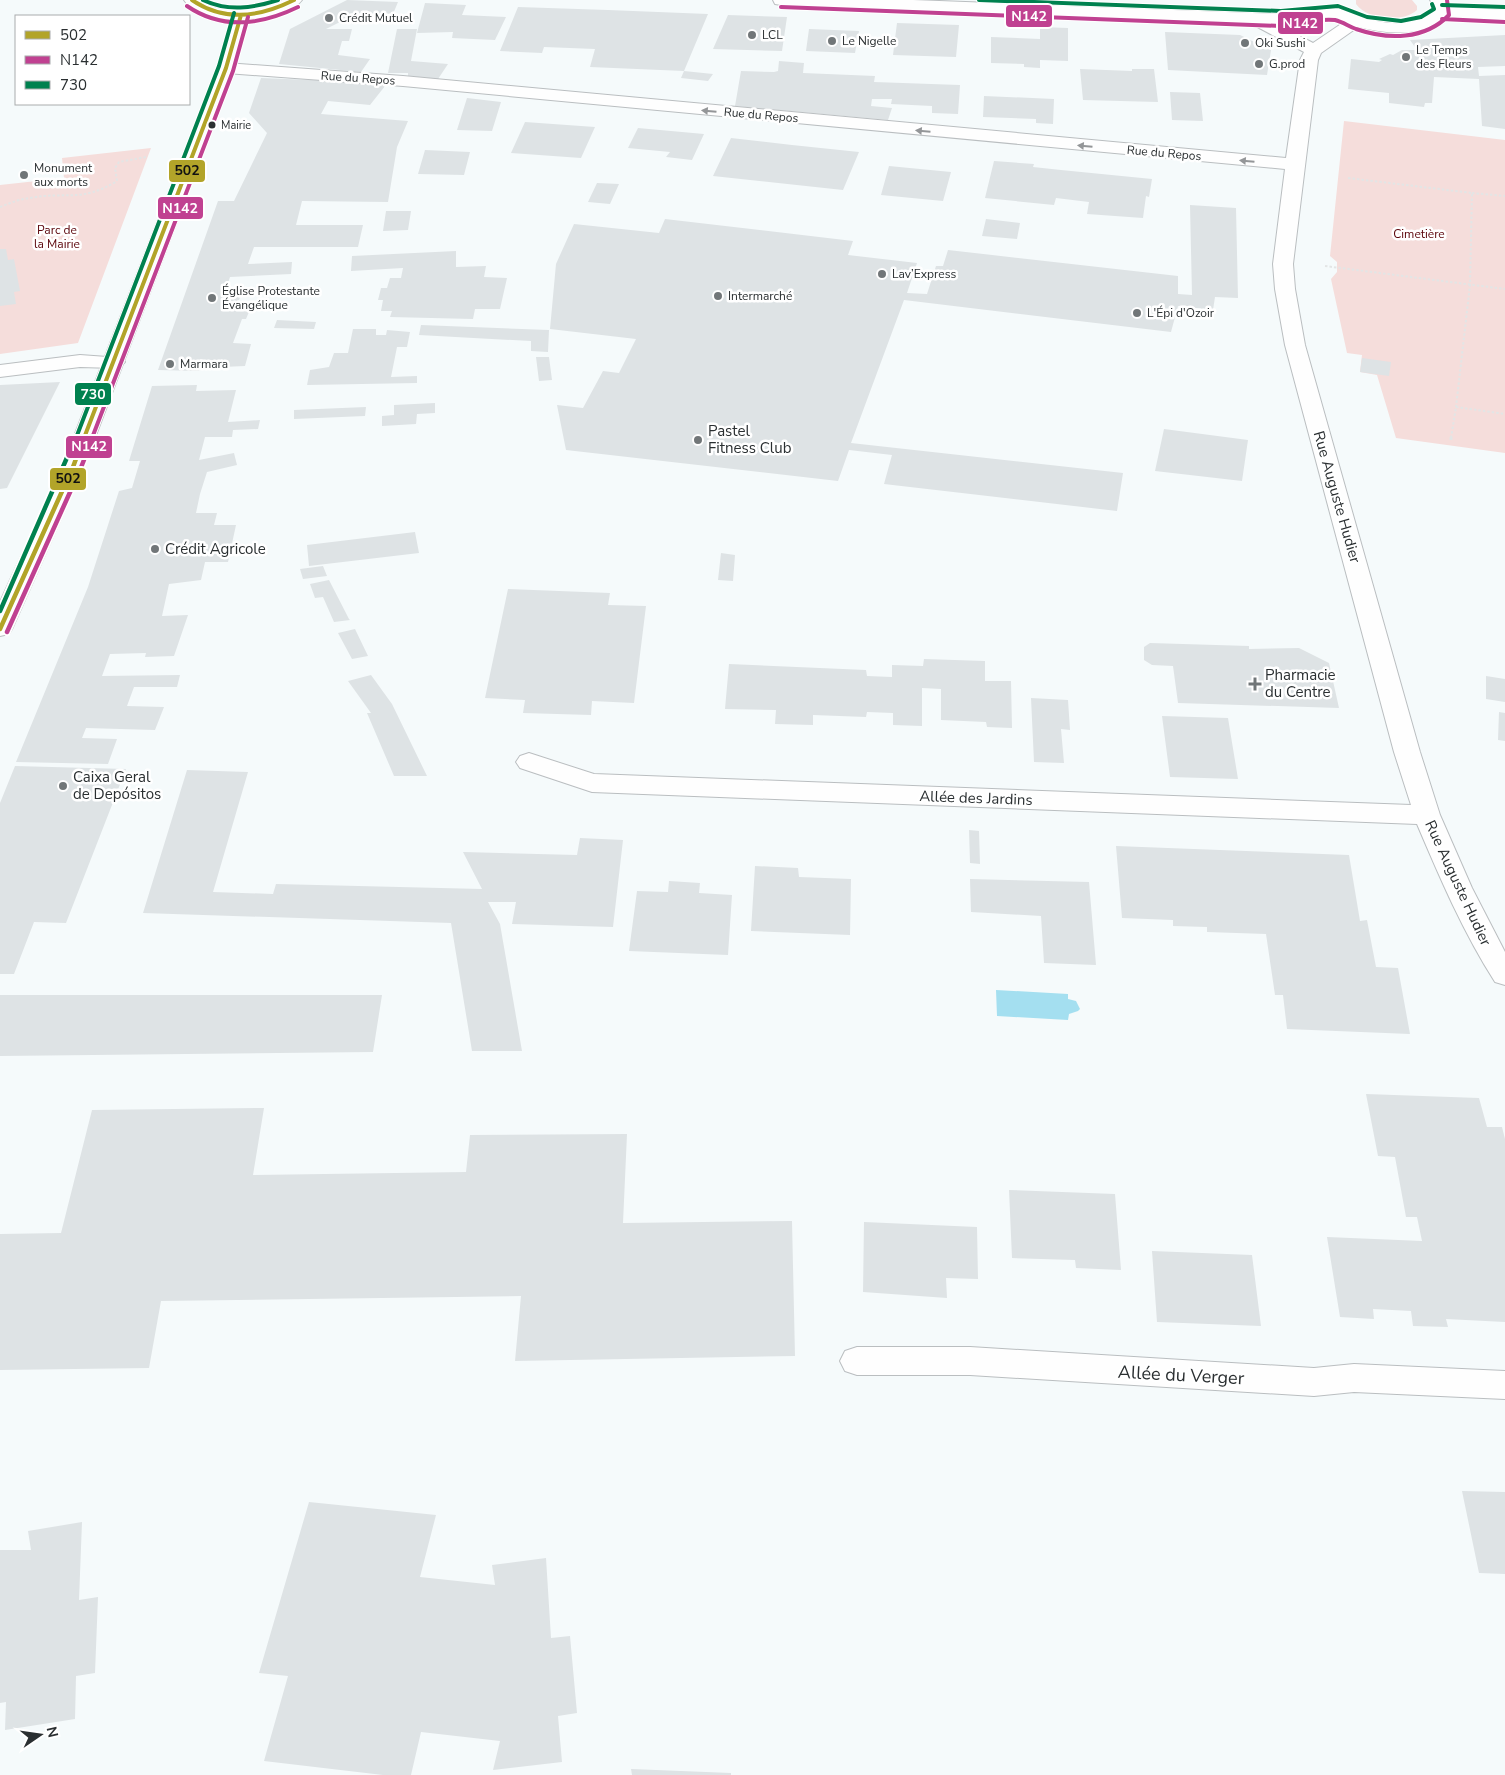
<svg xmlns="http://www.w3.org/2000/svg" width="1505" height="1775" font-family="'Nunito Sans',sans-serif">
  <style>
    .green { fill: #f5dddb }
    .water { fill: #a4dff0 }
    .building { fill: #dee3e5 }
    .lines { fill: none; stroke-linecap: round; stroke-linejoin: round }
    .minor-casing { stroke: #babec0; stroke-width: 2 }
    .major-casing { stroke: #babec0; stroke-width: 2 }
    .path-far1 { stroke: #e3e5e5; stroke-width: 2; stroke-dasharray: 2.5 2; stroke-linecap: butt }
    .path { stroke: #e3e5e5; stroke-width: 3; stroke-dasharray: 4 2.5; stroke-linecap: butt }
    .minor { fill: #fefefe; fill-rule: evenodd }
    .major { fill: #fefefe; fill-rule: evenodd }
    .bus-1-far1-casing { stroke: #fff; stroke-width: 6 }
    .bus-1-casing { stroke: #fff; stroke-width: 8 }
    .bus-2-far1-casing { stroke: #fff; stroke-width: 6 }
    .bus-2-casing { stroke: #fff; stroke-width: 8 }
    .bus-3-far1-casing { stroke: #fff; stroke-width: 6 }
    .bus-3-casing { stroke: #fff; stroke-width: 8 }
    .bus-1-far1 { stroke: #b2a429; stroke-width: 4 }
    .bus-1 { stroke: #b2a429; stroke-width: 4.5 }
    .bus-2-far1 { stroke: #c04191; stroke-width: 4 }
    .bus-2 { stroke: #c04191; stroke-width: 4.5 }
    .bus-3-far1 { stroke: #00814f; stroke-width: 4 }
    .bus-3 { stroke: #00814f; stroke-width: 4.5 }
    .oneway { fill: #949698 }
    .poi-dot { fill: #717678; stroke: #fff; stroke-width: 2 }
    .bus-dot { fill: #2a2f31; stroke: #fff; stroke-width: 2 }
    .labels { text-anchor: middle; dominant-baseline: central; stroke-width: 5; stroke-linejoin: round; paint-order: stroke }
    .far-bus-label { font-size: 11px; fill: #2a2f31; stroke: #fff; text-anchor: start }
    .far-poi-label { font-size: 12px; fill: #2a2f31; stroke: #fff; text-anchor: start }
    .far-street-label { font-size: 12px; fill: #2a2f31; stroke: #fff }
    .far-park-label { font-size: 12px; fill: #5a0309; stroke: #fff }
    .poi-label { font-size: 15px; fill: #2a2f31; stroke: #fff; text-anchor: start }
    .street-label { font-size: 15px; fill: #2a2f31; stroke: #fff }
    .near-street-label { font-size: 18px; fill: #2a2f31; stroke: #fff }
    .line-badge { stroke: #fff; stroke-width: 2 }
    .badge-label { font-size: 14px; text-anchor: middle; font-weight: bold; fill: #fff }
    .pale-badge-label { font-size: 14px; text-anchor: middle; font-weight: bold; fill: #111 }
  </style>
  <rect width="100%" height="100%" fill="#f5fafb"/>
  <path class="green" d="M1356 0H1412L1417 6V10C1403 23 1367 20 1356 4Z
    M1344 121 1505 140V453L1396 438 1377 375 1360 372 1362 355 1347 353 1331 279 1337 272V262L1330 256Z
    M151 148 78 343 0 354V185L64 178 62 158Z"/>
  <path class="water" d="M996 990 1068 994V999L1076 1001 1080 1009 1078 1011 1069 1014 1068 1020 997 1016Z"/>
  <path class="building" d="M347 0 398 2 393 14 358 13 326 29H352L349 41H342L338 55 370 59 361 72 279 64 290 29Z
    M425 3 466 5 462 15 506 17 495 40 452 38 453 32 417 33Z
    M518 7 608 10 708 14 684 71 590 67 595 49 544 47 542 53 500 51Z
    M728 15 787 17 782 51 713 49Z
    M897 23 959 25 956 57 893 55Z
    M1040 27 1068 28V61L1040 60V68L1024 67V64L991 63V37L1040 39Z
    M397 29H417L411 61 448 64 438 79 408 76V73H388Z
    M809 29 859 31 855 53 806 51Z
    M1165 32 1240 35 1271 50 1267 75 1168 70Z
    M1505 35V66L1478 67 1479 76 1505 75V129L1482 126 1479 79 1434 77 1432 103H1425L1424 107 1389 103V93L1348 89 1351 59 1379 62 1382 60 1379 59 1390 54 1393 55 1402 50H1417L1410 40Z
    M779 61 804 63 803 73 875 76 874 82 960 85 958 114 932 113V106L891 104 892 99H872L871 106 892 108 888 120 735 106 741 71 774 72 778 71Z
    M1080 69 1132 71V69H1154L1158 102 1083 100Z
    M684 71 713 74 708 81 681 78Z
    M261 78 336 81 385 86 370 105 328 101 321 114 408 121 397 147 388 202 302 201 296 225H363L358 247H254L248 264 292 262 291 274 230 277 225 292H238L241 295 239 300 231 303 232 305 251 307 246 319H242L233 343 251 344 245 366 200 368 199 371 158 370 218 201H234L267 133 249 113Z
    M1170 92 1200 93 1203 121 1172 120Z
    M984 96 1054 99 1053 124 1036 123V119L983 117Z
    M467 98 501 102 492 131 457 130Z
    M525 122 595 127 581 158 511 153Z
    M638 128 704 134 692 160 666 157 670 152 628 148Z
    M731 138 792 145 859 152 843 190 713 176Z
    M425 150 470 152 464 175 418 174Z
    M994 161 1034 164 1033 167 1061 170 1152 179 1149 197 1146 196 1143 218 1087 214 1089 202 1056 198 1054 205 985 198Z
    M889 166 951 172 943 201 881 195Z
    M597 183 619 184 610 204 588 202Z
    M1190 205 1236 208 1238 298 1215 297 1213 310 1178 306 1171 332 904 300 851 443 1123 473 1117 511 884 484 892 455 849 450 838 481 566 450 557 405 583 408 603 371 619 373 636 339 550 329 556 264 574 224 659 233 665 219 853 241 848 255 917 263 907 293 927 294 936 266H943L948 250 1178 276V294L1192 295Z
    M386 211H411L408 230 383 231Z
    M986 219 1020 223 1017 239 982 236Z
    M0 249H6L8 260 14 259 20 291 14 292 16 304 0 306Z
    M456 251V267L486 266 484 277 507 278 500 309H475L473 319 390 317 392 311H381L383 300H378L381 288H387L390 278H401L403 268 351 271 352 256Z
    M277 320 316 322 314 329 274 328Z
    M421 325 549 330 548 352 531 351V341L419 335Z
    M353 329H376V335H386L387 330 410 332 407 347H397L391 377 417 376V383L307 385 310 370 329 367 334 353H348Z
    M536 357H549L552 380 539 381Z
    M1362 358 1391 362 1389 376 1360 372Z
    M60 382 7 488 0 489V385Z
    M197 385 196 391 236 390 228 422 260 420 258 429 233 430 232 437H205L199 460 234 453 237 465 207 472 200 494 196 513H217L214 525H236L228 562H205L201 580 169 584 162 616 188 615 174 656 145 657 146 653 110 654 102 676 180 675 177 687H134L127 706 164 707 155 730 86 728 82 738 117 739 108 764 16 762 88 587 119 491 132 488 140 461H129L152 386Z
    M435 403V413L417 414 416 424 382 426V416L394 415V405Z
    M366 407 365 416 294 419V410Z
    M1164 429 1248 440 1242 481 1155 471Z
    M415 532 419 553 309 566 307 545Z
    M721 553 735 555 733 581 718 580Z
    M323 566 327 576 303 579 300 569Z
    M329 580 349 619 350 620 334 622 323 597 315 598 310 584Z
    M508 589 610 593 608 605 646 606 634 703 592 701 591 715 523 713 525 700 485 698Z
    M355 629 368 656 352 659 338 633Z
    M1150 643 1249 646V649L1299 648 1329 663 1339 708 1178 703 1173 666 1152 665 1144 660V647Z
    M924 659 985 661V681H1011L1012 728 987 727 986 722 941 720V689L922 688V726L893 725V713L867 712 866 717 813 715V725L775 724 776 710 725 709 729 664 866 670 867 676 892 677V665L923 666Z
    M371 675 392 704 427 776H394L367 713H371L348 681Z
    M1486 676 1505 679V702L1486 699Z
    M1031 698 1068 700 1070 730 1061 729 1064 763 1034 762Z
    M1499 712 1505 713V741L1498 740Z
    M1162 716 1228 718 1238 779 1170 777Z
    M15 766 126 769 66 923 34 922 14 974H0V803Z
    M187 770 248 772 213 892 273 894 276 884 482 889 463 852 577 855 580 838 623 840 613 927 512 924 516 902H488L500 924 522 1051H472L451 923 143 913Z
    M969 830 979 831 980 864 970 863Z
    M1116 846 1349 855 1360 921 1367 920 1376 967 1398 968 1410 1034 1287 1029 1283 995H1275L1266 934 1207 932V927L1173 926V920L1122 918Z
    M755 866 798 868 799 877 851 879 850 935 751 931Z
    M970 879 1089 882 1096 965 1044 963 1041 916 971 912Z
    M669 881 700 883 699 893 732 895 728 955 629 951 637 891 668 892Z
    M0 995H382L373 1052 0 1056Z
    M1366 1094 1479 1098 1487 1127H1502L1505 1139V1322L1446 1319 1448 1327 1413 1326 1411 1311 1373 1309 1374 1319 1340 1317 1327 1237 1422 1241 1417 1217H1406L1395 1157 1378 1156Z
    M264 1108 253 1175 466 1172 470 1135 627 1134 623 1223 792 1221 795 1356 515 1361 521 1296 161 1301 149 1368 0 1370V1234L61 1233 92 1110Z
    M1009 1190 1115 1194 1121 1270 1076 1268 1075 1260 1012 1258Z
    M864 1222 977 1227 978 1279 946 1278 947 1298 863 1292Z
    M1152 1251 1252 1255 1261 1326 1157 1322Z
    M1462 1491 1505 1492V1574L1479 1573Z
    M309 1502 436 1515 420 1577 495 1585 492 1565 546 1558 551 1638 570 1636 577 1713 558 1716 562 1762 493 1770 500 1741 421 1732 411 1775H383L264 1761 288 1676 259 1673Z
    M82 1522 79 1600 98 1597 95 1673 76 1676 75 1719 5 1730 6 1702 0 1703V1550H31L28 1531Z
    M631 1769 731 1773V1775H632Z"/>
  <g class="lines">
    <g class="minor-casing">
      <path id="minor" d="M773 0H913L1281 14C1300 12 1320 7 1339 8 1347 8 1353 14 1360 16 1385 25 1413 28 1434 10V6L1430 0H1446L1450 7 1505 10V20L1446 17C1421 38 1388 34 1358 27L1321 53 1318 60 1293 264 1295 289 1305 345 1420 752 1440 815 1472 888 1505 952V985L1495 982C1463 932 1440 878 1417 824L592 792 520 768 516 762 520 756 529 753 594 774 1411 805 1394 752 1285 345 1275 289 1273 264 1285 169 403 86 226 73 220 72 217 68 220 64 226 63 403 76 1286 158 1300 60 1304 52 1250 23 781 5 775 4ZM1337 18 1344 22 1313 43 1277 24Z
        M80 355 121 358 125 362 121 366 114 368 80 367 0 377V365Z
        M857 1347H970L1314 1368 1354 1364 1505 1371V1399L1354 1392 1314 1396 970 1375H857L845 1371 840 1361 845 1351Z"/>
    </g>
    <g class="major-casing">
      <path id="major" d="M184 0H202L216 8 242 10 267 6 282 0H302C292 14 264 18 248 19L235 68 84 467 12 629 9 634 0 636V602L62 467 217 68 231 20C214 20 194 15 184 0Z"/>
    </g>
    <path class="path-far1" d="M1348 178 1472 193 1470 285 1456 407
      M1472 193 1505 196
      M0 207C10 203 20 199 30 198 67 191 81 203 117 181L115 168 119 162 146 157
      M1325 266 1505 289
      M1451 438 1456 407 1505 414"/>
    <path class="path" d="M1451 440V437"/>
    <use href="#minor" class="minor"/>
    <use href="#major" class="major"/>
    <g class="bus-1-far1-casing">
      <path id="bus-1-far1" d="M192 0C224 22 260 17 294 0
        M84 438 226 68 241 15"/>
    </g>
    <g class="bus-1-casing">
      <path id="bus-1" d="M0 629 73 467 84 437"/>
    </g>
    <g class="bus-2-far1-casing">
      <path id="bus-2-far1" d="M187 6C222 30 261 25 298 7
        M781 7 1281 26C1298 24 1317 18 1335 20 1343 22 1348 26 1356 29 1388 40 1425 40 1449 15L1447 0
        M1442 19 1505 22
        M92 438 233 71 248 17"/>
    </g>
    <g class="bus-2-casing">
      <path id="bus-2" d="M7 632 80 470 93 437"/>
    </g>
    <g class="bus-3-far1-casing">
      <path id="bus-3-far1" d="M203 0C228 12 253 8 278 0
        M979 0 1281 11 1338 6 1367 17 1401 21 1421 17 1434 9 1432 4
        M1442 5 1505 7
        M76 438 219 66 234 13"/>
    </g>
    <g class="bus-3-casing">
      <path id="bus-3" d="M0 611 76 437"/>
    </g>
    <use href="#bus-1-far1" class="bus-1-far1"/>
    <use href="#bus-1" class="bus-1"/>
    <use href="#bus-2-far1" class="bus-2-far1"/>
    <use href="#bus-2" class="bus-2"/>
    <use href="#bus-3-far1" class="bus-3-far1"/>
    <use href="#bus-3" class="bus-3"/>
  </g>
  <defs><path id="oneway-solid" d="M-6-.8H1V-3.2L6.5 0L1 3.2V.8H-6Z" transform="scale(1.25)"/></defs>
  <g class="oneway">
    <use href="#oneway-solid" transform="translate(709 111) rotate(-175)"/>
    <use href="#oneway-solid" transform="translate(923 131) rotate(-175)"/>
    <use href="#oneway-solid" transform="translate(1085 146) rotate(-175)"/>
    <use href="#oneway-solid" transform="translate(1247 161) rotate(-175)"/>
  </g>
  <g class="poi-dot">
    <circle cx="329" cy="18" r="5"/>
    <circle cx="752" cy="35" r="5"/>
    <circle cx="832" cy="41" r="5"/>
    <circle cx="1245" cy="43" r="5"/>
    <circle cx="1406" cy="57" r="5"/>
    <circle cx="1259" cy="64" r="5"/>
    <circle cx="24" cy="175" r="5"/>
    <circle cx="882" cy="274" r="5"/>
    <circle cx="718" cy="296" r="5"/>
    <circle cx="212" cy="298" r="5"/>
    <circle cx="1137" cy="313" r="5"/>
    <circle cx="170" cy="364" r="5"/>
    <circle cx="698" cy="440" r="5"/>
    <circle cx="155" cy="549" r="5"/>
    <path d="M1252.5 676.5h5v5h5v5h-5v5h-5v-5h-5v-5h5z"/>
    <circle cx="63" cy="786" r="5"/>
  </g>
  <circle class="bus-dot" cx="212" cy="125" r="4.5"/>
  <g class="labels">
    <g class="far-bus-label">
      <text x="221" y="125">Mairie</text>
    </g>
    <g class="far-poi-label">
      <text x="339" y="18">Crédit Mutuel</text>
      <text x="762" y="35">LCL</text>
      <text x="842" y="41">Le Nigelle</text>
      <text x="1255" y="43">Oki Sushi</text>
      <text x="1416" y="50">Le Temps<tspan x="1416" dy="14">des Fleurs</tspan></text>
      <text x="1269" y="64">G.prod</text>
      <text x="34" y="168">Monument<tspan x="34" dy="14">aux morts</tspan></text>
      <text x="892" y="274">Lav’Express</text>
      <text x="222" y="291">Église Protestante<tspan x="222" dy="14">Évangélique</tspan></text>
      <text x="728" y="296">Intermarché</text>
      <text x="1147" y="313">L'Épi d'Ozoir</text>
      <text x="180" y="364">Marmara</text>
    </g>
    <g class="far-street-label">
      <text transform="translate(358 78) rotate(4)">Rue du Repos</text>
      <text transform="translate(761 115) rotate(5)">Rue du Repos</text>
      <text transform="translate(1164 153) rotate(5)">Rue du Repos</text>
    </g>
    <g class="far-park-label">
      <text x="57" y="230">Parc de<tspan x="57" dy="14">la Mairie</tspan></text>
      <text x="1419" y="234">Cimetière</text>
    </g>
    <g class="poi-label">
      <text x="708" y="431">Pastel<tspan x="708" dy="17">Fitness Club</tspan></text>
      <text x="165" y="549">Crédit Agricole</text>
      <text x="1265" y="675">Pharmacie<tspan x="1265" dy="17">du Centre</tspan></text>
      <text x="73" y="777">Caixa Geral<tspan x="73" dy="17">de Depósitos</tspan></text>
    </g>
    <g class="street-label">
      <text transform="translate(1337 497) rotate(74)">Rue Auguste Hudier</text>
      <text transform="translate(976 798) rotate(2)">Allée des Jardins</text>
      <text transform="translate(1458 883) rotate(65)">Rue Auguste Hudier</text>
    </g>
    <g class="near-street-label">
      <text transform="translate(1181 1375) rotate(3)">Allée du Verger</text>
    </g>
  </g>
  <g class="line-badge">
    <rect x="1005" y="4" width="48" height="24" rx="5" fill="#c04191"/>
    <rect x="1277" y="11" width="47" height="24" rx="5" fill="#c04191"/>
    <rect x="168" y="159" width="38" height="24" rx="5" fill="#b2a429"/>
    <rect x="157" y="196" width="47" height="24" rx="5" fill="#c04191"/>
    <rect x="74" y="382" width="38" height="24" rx="5" fill="#00814f"/>
    <rect x="65" y="435" width="48" height="24" rx="5" fill="#c04191"/>
    <rect x="49" y="467" width="38" height="24" rx="5" fill="#b2a429"/>
  </g>
  <g class="badge-label">
    <text x="1029" y="21">N142</text>
    <text x="1300" y="28">N142</text>
    <text x="180" y="213">N142</text>
    <text x="93" y="399">730</text>
    <text x="89" y="451">N142</text>
  </g>
  <g class="pale-badge-label">
    <text x="187" y="175">502</text>
    <text x="68" y="483">502</text>
  </g>
  <rect x="15" y="15" width="175" height="90" fill="#ffffff" stroke="#aaacad"/>
  <rect x="25" y="31" width="25" height="8" fill="#b2a429" stroke="#aaacad"/>
  <text x="60" y="40" font-size="15" fill="#2a2f31">502</text>
  <rect x="25" y="56" width="25" height="8" fill="#c04191" stroke="#aaacad"/>
  <text x="60" y="65" font-size="15" fill="#2a2f31">N142</text>
  <rect x="25" y="81" width="25" height="8" fill="#00814f" stroke="#aaacad"/>
  <text x="60" y="90" font-size="15" fill="#2a2f31">730</text>
  <g transform="translate(40 1735) rotate(77)" stroke="#ffffff" stroke-width="4" paint-order="stroke">
  <path d="M0-4L9 19L0 12L-9 19Z" fill="#2a2f31"/>
  <text y="-8" font-size="14" font-weight="bold" text-anchor="middle" fill="#2a2f31">N</text>
  </g>
</svg>
